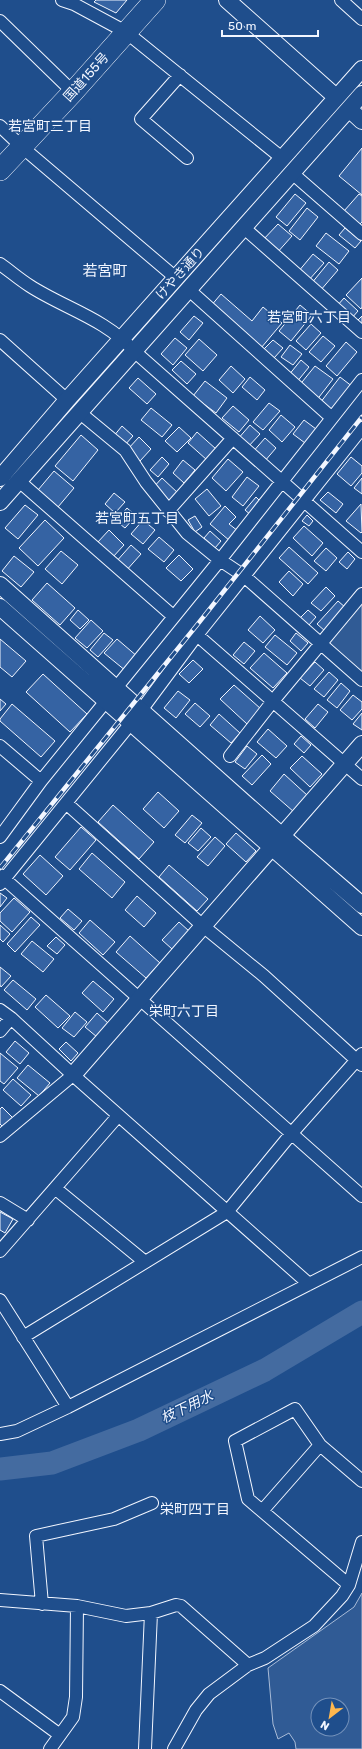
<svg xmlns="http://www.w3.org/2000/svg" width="362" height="1749" font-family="Rubik,'Noto Sans JP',sans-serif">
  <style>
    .green { fill: #305b95; stroke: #a8bbd7; fill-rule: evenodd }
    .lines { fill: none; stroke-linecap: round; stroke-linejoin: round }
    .river { stroke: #446ba0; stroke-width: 23 }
    .building { fill: #3563a3; stroke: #f2f6ff }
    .street-casing { stroke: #f2f6ff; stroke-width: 14 }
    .secondary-casing { stroke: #f2f6ff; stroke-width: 18 }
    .highway-casing { stroke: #f2f6ff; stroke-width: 22 }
    .street { stroke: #1f4e8c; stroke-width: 12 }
    .secondary { stroke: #1f4e8c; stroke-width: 16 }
    .highway { stroke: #1f4e8c; stroke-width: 21 }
    .rail-casing { stroke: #f2f6ff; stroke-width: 4.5 }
    .rail { stroke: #1f4e8c; stroke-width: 3; stroke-dasharray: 9; stroke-linecap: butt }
    .labels { text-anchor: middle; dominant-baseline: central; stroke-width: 3; stroke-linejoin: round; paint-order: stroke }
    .street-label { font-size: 13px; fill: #f2f6ff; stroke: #1f4e8c }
    .neighbourhood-label { font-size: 14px; fill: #f2f6ff; stroke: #1f4e8c }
    .water-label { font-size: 14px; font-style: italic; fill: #f2f6ff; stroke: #1f4e8c }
    .quarter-label { font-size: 15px; fill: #f2f6ff; stroke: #1f4e8c }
  </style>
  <rect width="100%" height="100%" fill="#1f4e8c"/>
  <path class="green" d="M362 601V674L326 644Z
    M362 1593V1749H296L295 1742 289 1733 278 1739 273 1724 268 1668 354 1607ZM318 1705H342V1729H318Z"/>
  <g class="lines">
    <path class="river" d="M0 1469 52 1463 139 1430 265 1370 362 1312"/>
  </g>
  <path class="building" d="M96 0H127L116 13 94 2Z
    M362 148V195L339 176Z
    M295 194 306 203 287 226 276 217Z
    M359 194 362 196V222L359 225 344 211Z
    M307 208 318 217 300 240 289 231Z
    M278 224 292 236 276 254 262 241Z
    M345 228 361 241 355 248 339 235Z
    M326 233 349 251 339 264 316 246Z
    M313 254 324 263 308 281 298 272Z
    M329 262 338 270 320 291 311 284Z
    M362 278V307L361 309 346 295Z
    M221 294 252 321 263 307 282 323 261 348 210 307Z
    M344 298 358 311 351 319 337 306Z
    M300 305 312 315 291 341 279 331Z
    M194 316 203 323 189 340 180 332Z
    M362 316V327L356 322Z
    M311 324 321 333 306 350 296 341Z
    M323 336 335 346 321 362 309 352Z
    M175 338 187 348 173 365 161 354Z
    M199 339 217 355 203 371 185 355Z
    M273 340 283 348 274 358 264 349Z
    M346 342 357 352 337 376 326 366Z
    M290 345 302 354 293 365 281 357Z
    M301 360 309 367 296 383 288 376Z
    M181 361 196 374 187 384 172 370Z
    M231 366 245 379 233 393 219 380Z
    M315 366 333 379 316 401 298 387Z
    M250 377 265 390 257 400 242 387Z
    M340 377 353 387 333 413 320 403Z
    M138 378 156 394 147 404 129 388Z
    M205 381 227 398 216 413 193 396Z
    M269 403 280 411 263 430 253 422Z
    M233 406 249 420 239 432 222 418Z
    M151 408 172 425 162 437 141 420Z
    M281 415 295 427 282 442 269 430Z
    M304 420 316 429 305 443 293 434Z
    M250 425 260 434 247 448 237 440Z
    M122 426 133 436 124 446 113 437Z
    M179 427 191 438 177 452 165 441Z
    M197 432 216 449 207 460 188 443Z
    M81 435 98 450 73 481 55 466Z
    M139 437 151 449 140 461 127 450Z
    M265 438 276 448 264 462 252 453Z
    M162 457 169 464 158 477 150 470Z
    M351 457 362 466V473L351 486 337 474Z
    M228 459 243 472 226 491 212 478Z
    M183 460 195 470 184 483 173 473Z
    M54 471 74 488 58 507 38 490Z
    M247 477 259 486 243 506 232 497Z
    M162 478 179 494 169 505 151 490Z
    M362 478V494L354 488Z
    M207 489 221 506 209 516 195 499Z
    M328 492 343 504 336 513 320 500Z
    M114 493 125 502 115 513 105 504Z
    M256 497 263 504 252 516 245 510Z
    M361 504 362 532 361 533 346 521Z
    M25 505 38 515 18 539 5 528Z
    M225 506 236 517 229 524 238 531 230 541 210 524Z
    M127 508 136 516 125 528 116 521Z
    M307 515 313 521 309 526 302 521Z
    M195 516 202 527 195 532 188 520Z
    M45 520 64 538 38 566 19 548Z
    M143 520 155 530 143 544 131 534Z
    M304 526 323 543 312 556 293 538Z
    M109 530 124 545 112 558 97 543Z
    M210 531 221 541 215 548 204 538Z
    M159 537 174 550 164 562 148 549Z
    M131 545 141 554 125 572 115 563Z
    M289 547 318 573 308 584 279 558Z
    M326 548 337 558 326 571 314 561Z
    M61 551 78 565 62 584 45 569Z
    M348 552 355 559 347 569 339 562Z
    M179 555 193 569 181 581 166 568Z
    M14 556 34 572 21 587 2 571Z
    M289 571 303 584 293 596 279 582Z
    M47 583 75 608 60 625 32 600Z
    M326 587 335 596 321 611 311 603Z
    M338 601 346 608 325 631 317 624Z
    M78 610 89 620 80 629 70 620Z
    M308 610 316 617 309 625 300 618Z
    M260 616 275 630 263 643 248 630Z
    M91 620 103 631 87 648 75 638Z
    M104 633 113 640 98 657 90 650Z
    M296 633 308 643 301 651 290 641Z
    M275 635 297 653 287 665 265 647Z
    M0 639 26 661 12 677 0 667Z
    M117 639 138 657 126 671 104 653Z
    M244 642 255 651 244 664 233 655Z
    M264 653 287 673 273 688 250 668Z
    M193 660 203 669 189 683 179 674Z
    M315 662 324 670 310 686 300 678Z
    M329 672 338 680 324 697 314 689Z
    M43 674 87 714 70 732 26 692Z
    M341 683 350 691 337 708 327 700Z
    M234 685 261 709 247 724 220 699Z
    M178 691 190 700 176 718 164 708Z
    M353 695 362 702V709L352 720 340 710Z
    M0 699 6 704 0 711Z
    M195 703 210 716 200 727 185 714Z
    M12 704 55 741 41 757 0 721V719Z
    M318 704 328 712 315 728 305 719Z
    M362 713V730L353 724Z
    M219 714 240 733 231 743 210 725Z
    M268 729 287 746 276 758 257 742Z
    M301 736 311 745 304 753 294 744Z
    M247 746 257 754 245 769 235 762Z
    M262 755 271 764 252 785 242 776Z
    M302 756 322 774 310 787 290 768Z
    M284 774 308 796 294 812 270 791Z
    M158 792 179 811 164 828 143 809Z
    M113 805 154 842 139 859 98 822Z
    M192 815 202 823 185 843 175 835Z
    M81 827 96 840 70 870 55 857Z
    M201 828 211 837 198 851 188 843Z
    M236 833 256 851 246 862 226 844Z
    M215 837 225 846 208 866 197 857Z
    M92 853 125 882 112 898 79 869Z
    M40 855 63 876 46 895 23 874Z
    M169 865 208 899 197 911 159 877Z
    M0 893 7 898 0 907Z
    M137 896 156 913 144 927 125 910Z
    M14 898 30 912 12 932 0 921V913Z
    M68 909 82 921 74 930 60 918Z
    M31 917 40 925 15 952 7 944Z
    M90 920 115 942 103 955 79 933Z
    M179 922 189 931 172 949 162 940Z
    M0 925 10 934 3 942 0 939Z
    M130 936 160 963 146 978 116 952Z
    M56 937 65 945 57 954 47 946Z
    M32 941 54 959 43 972 21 954Z
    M0 967 11 976 1 987 0 985Z
    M13 980 36 999 27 1010 4 990Z
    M93 981 114 999 103 1012 82 993Z
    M46 995 70 1016 58 1028 35 1007Z
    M75 1012 87 1022 74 1037 62 1028Z
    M97 1013 109 1024 97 1037 85 1027Z
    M15 1041 29 1053 20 1064 6 1052Z
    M66 1042 78 1053 71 1061 59 1049Z
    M0 1053 18 1068 4 1084 0 1081Z
    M28 1065 50 1083 39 1096 17 1078Z
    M13 1079 31 1095 21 1106 3 1090Z
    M2 1107 14 1119 4 1128 0 1124V1109Z
    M0 1212 13 1219 5 1233 0 1230Z"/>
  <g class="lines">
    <g class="street-casing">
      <path id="street" d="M62 0 74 4 126 32 282 158
        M341 0 362 19
        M0 21 73 92
        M180 75 141 119 187 158
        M0 126 22 147 176 278
        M292 173 362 234
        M243 227 362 332
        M0 264C10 271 19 279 30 286 64 308 106 319 134 351L362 552
        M188 289 332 418
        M0 340 67 400
        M79 412 125 450 146 482 187 533 220 560 244 576 362 680
        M19 481 173 616
        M168 511 233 438
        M197 635 362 779
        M116 688 220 560 362 380
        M142 709 197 635 362 428
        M0 746 41 781
        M230 756 273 701 362 594
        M66 803 203 926 264 976 362 1065
        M0 837 41 781 106 701
        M0 875 362 1196
        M0 884 131 723
        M0 1010 11 1018 73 1075 309 1284
        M0 1031 11 1018
        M0 1136 73 1075
        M56 1189 145 1262
        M0 1203 28 1220
        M0 1251 118 1116
        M0 1300 68 1407
        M23 1337 227 1212 291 1134 362 1054
        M0 1434 17 1431 68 1407 362 1257
        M262 1511 320 1445
        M349 1585 248 1499 235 1441 295 1409 320 1445 362 1481
        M0 1600 77 1606 126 1616 151 1613 176 1605 181 1606 248 1665
        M42 1604 36 1536 114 1519 152 1503
        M0 1691 60 1735
        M50 1749 73 1717 76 1697 77 1606
        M145 1749 151 1613
        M174 1749 196 1710 209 1694 248 1665 265 1658 314 1626 342 1596 349 1585 362 1542"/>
    </g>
    <g class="secondary-casing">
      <path id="secondary" d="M227 0 336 97
        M349 109 362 121
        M0 478 67 400 362 69
        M0 502 362 94
        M0 585 282 836 362 905
        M0 607 362 927
        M73 1075 362 744"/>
    </g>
    <g class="highway-casing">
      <path id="highway" d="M0 170 73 92 155 0"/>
    </g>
    <use href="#street" class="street"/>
    <use href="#secondary" class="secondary"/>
    <use href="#highway" class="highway"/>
    <g class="rail-casing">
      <path id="rail" d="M0 868 197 625 362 417"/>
    </g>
    <use href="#rail" class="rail"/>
  </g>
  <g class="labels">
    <g class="street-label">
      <text transform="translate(86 77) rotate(-48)">国道155号</text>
      <text transform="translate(180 273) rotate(-48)">けやき通り</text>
    </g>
    <g class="neighbourhood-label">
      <text x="50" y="126">若宮町三丁目</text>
      <text x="309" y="317">若宮町六丁目</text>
      <text x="137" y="518">若宮町五丁目</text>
      <text x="184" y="1011">栄町六丁目</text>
      <text x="195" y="1509">栄町四丁目</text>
    </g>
    <g class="water-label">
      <text transform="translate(187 1407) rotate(-26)">枝下用水</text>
    </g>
    <g class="quarter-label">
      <text x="105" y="271">若宮町</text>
    </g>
  </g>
  <g transform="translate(330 1717) rotate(211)"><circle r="19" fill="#1f4e8c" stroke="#7391ba"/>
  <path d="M0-3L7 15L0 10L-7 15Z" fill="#ffb74d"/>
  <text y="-6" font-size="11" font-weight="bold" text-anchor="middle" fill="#f2f6ff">N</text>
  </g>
  <path d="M222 30v6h96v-6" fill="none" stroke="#f2f6ff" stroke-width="2"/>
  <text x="228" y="30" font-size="12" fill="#f2f6ff" stroke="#1f4e8c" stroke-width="3" paint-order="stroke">50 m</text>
</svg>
